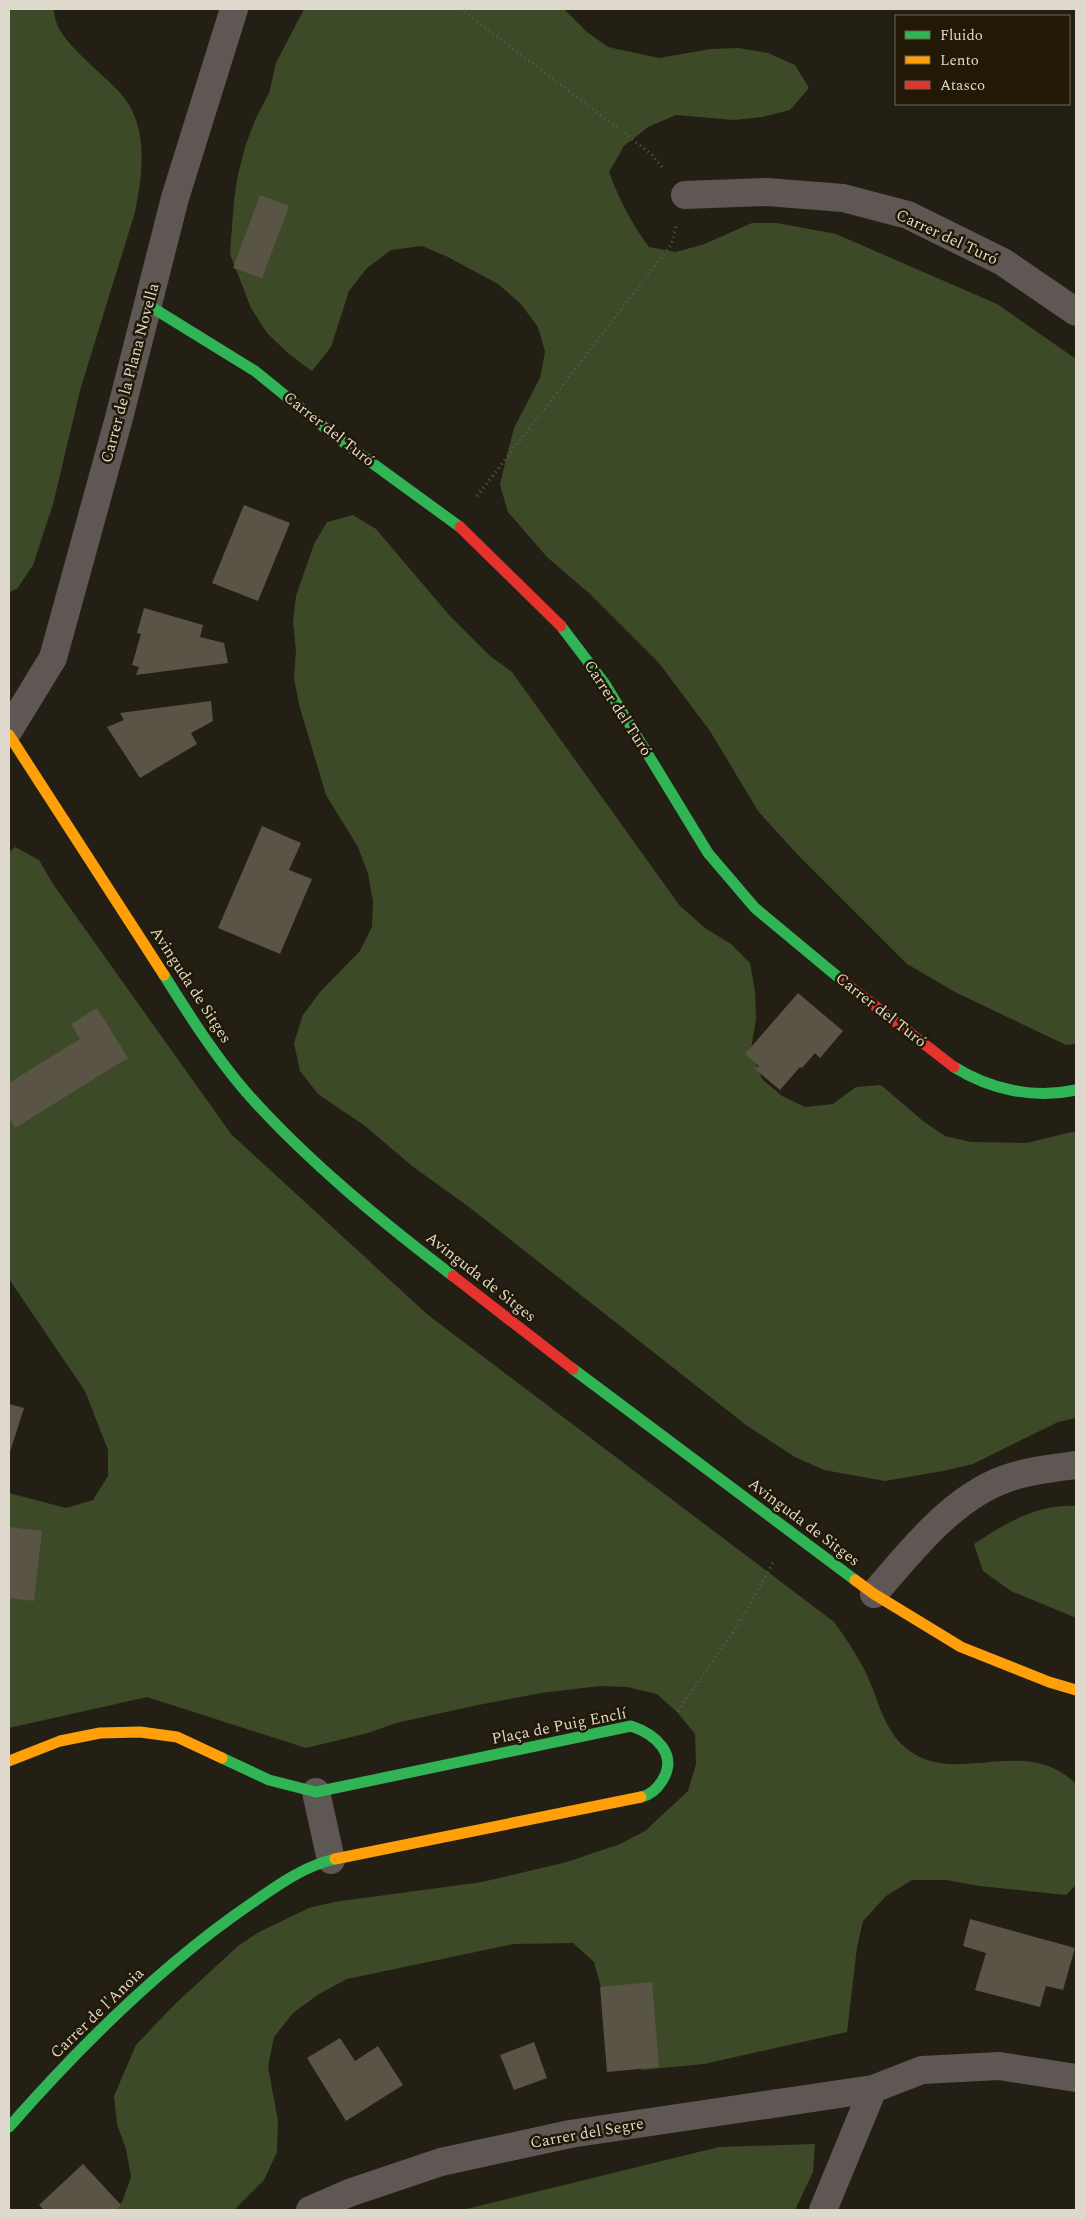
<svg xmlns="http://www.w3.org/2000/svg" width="1085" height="2219" font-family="Spectral,serif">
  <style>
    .green { fill: #3d4a27 }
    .building { fill: #5a5446 }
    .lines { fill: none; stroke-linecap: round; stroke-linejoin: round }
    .path { stroke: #5e5853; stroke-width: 3; stroke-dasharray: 1 4; stroke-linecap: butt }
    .street { stroke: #5e5753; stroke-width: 28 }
    .fast { stroke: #30b455; stroke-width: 11 }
    .slow { stroke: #ff9f0a; stroke-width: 11 }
    .jam { stroke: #e5322d; stroke-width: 11 }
    .labels { text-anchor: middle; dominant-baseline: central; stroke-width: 5; stroke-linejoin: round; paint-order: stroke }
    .street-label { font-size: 16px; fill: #ded8cd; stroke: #211806 }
  </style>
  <rect width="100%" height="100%" fill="#241f15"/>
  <path class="green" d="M9 9H54C52 42 112 77 128 103 148 135 142 178 135 212L81 387 53 504 33 565 17 589 9 592Z
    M304 9H564L587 32 608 47 659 58 711 49 738 48 768 53 795 65 809 88 790 110 762 117 734 120 676 115 648 127 624 146 609 172C619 199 631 223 649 247L675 252 702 245 752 223H777L836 234 997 304 1076 359V1044L1066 1045 957 993 907 964 797 854 758 811 710 731 659 663 590 594 547 557 508 512 500 485 506 459 514 428 540 378 545 352 538 327 520 303 498 284 448 257 422 246 391 250 367 268 349 291 331 347 312 371 289 354 267 333 251 308 230 254 234 200 238 174 246 144 256 118 269 93 276 63Z
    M353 515 376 529 449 615 490 656 512 672 680 906 705 928 731 944 750 963 755 991 756 1019 751 1049 762 1079 782 1096 805 1107 833 1104 856 1087 881 1085 923 1121 945 1136 971 1142 1026 1143 1076 1131V1418L1058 1422 973 1464 943 1471 885 1481 824 1470 795 1457 746 1425 469 1207 412 1166 365 1126 318 1094 300 1071 294 1043 303 1015 320 992 360 951 372 927 373 901 368 874 358 847 326 795 300 708 294 679 296 651 293 622 296 596 314 544 327 522Z
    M15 847 39 860 53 884 231 1134 428 1315 834 1622C846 1638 857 1655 866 1673 880 1702 882 1728 907 1749 955 1788 1025 1733 1076 1784V1885L1066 1895 980 1886 946 1880H912L886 1896 863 1921 857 1947 847 2032 704 2064 642 2070 619 2052 594 1962 573 1943 514 1944 347 1979 319 1994 293 2013 274 2037 268 2067 278 2121 277 2152 264 2180 234 2210H116L122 2202 131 2177 126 2149 117 2124 114 2096 136 2045 174 2005 238 1946 259 1932 309 1908 334 1902 482 1882 567 1862 620 1844 645 1831 688 1791 696 1764 695 1734 678 1713 657 1694 627 1687 600 1686 541 1693 478 1705 396 1723 368 1733 306 1748 147 1697 9 1728V1493L66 1508 93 1500 108 1476V1450L85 1391 9 1279V852Z
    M1076 1506V1618L1011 1591 983 1571 974 1544C1006 1523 1037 1504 1076 1506Z
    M815 2144 813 2172 795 2210H462L719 2147Z"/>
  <path class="building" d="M260 195 289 206 262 278 233 268Z
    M244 505 290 523 258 601 212 583Z
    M144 608 203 625 200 637 224 643 228 663 136 675 139 667 132 665 141 634 137 633Z
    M211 701 213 721 191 733 197 744 140 778 107 727 124 720 120 713Z
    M262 826 301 843 289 870 312 879 280 954 218 928Z
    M798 993 843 1031 820 1058 815 1053 802 1068 800 1067 780 1090 755 1069 759 1066 745 1054Z
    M97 1008 128 1058 15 1128 9 1118V1083L80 1039 71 1024Z
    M9 1404 24 1408 9 1455Z
    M9 1527 42 1531 34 1601 9 1598Z
    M970 1919 1075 1948 1063 1990 1046 1986 1040 2007 975 1990 986 1953 963 1946Z
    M652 1982 659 2067 607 2072 600 1987Z
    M340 2038 355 2061 378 2046 403 2085 346 2121 307 2058Z
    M534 2042 547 2078 514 2090 500 2055Z
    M83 2164 121 2205 116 2210H44L39 2205Z"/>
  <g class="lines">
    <path class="path" d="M461 9 650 153 664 169
      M477 496 671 245 676 227
      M678 1711 740 1622 774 1561"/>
    <path class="street" d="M685 195 767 192 843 198 908 215 1003 262 1076 312
      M9 730 53 658 119 418 175 198 234 9
      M874 1594C909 1553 952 1498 1005 1479 1027 1471 1053 1468 1076 1465
      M316 1792 331 1860
      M310 2210 349 2193 441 2162 570 2134 873 2089 922 2070 999 2066 1076 2078
      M823 2210 873 2089"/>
    <path class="fast" d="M148 305 255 371 335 436 460 527
      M561 626 605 684 708 853 755 908 844 982
      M164 975C189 1015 215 1056 246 1092 306 1160 382 1222 453 1276
      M954 1067C991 1090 1034 1099 1076 1090
      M573 1369 855 1580
      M222 1758 269 1780 316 1792 631 1726C655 1734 679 1754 662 1781 657 1789 651 1795 641 1797
      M9 2127C81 2045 161 1965 252 1903 278 1885 304 1866 335 1859"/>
    <path class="slow" d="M9 735 164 975
      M855 1580 874 1594 961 1647 1049 1682 1076 1690
      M9 1761 60 1741 100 1733 140 1732 177 1737 222 1758
      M335 1859 641 1797"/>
    <path class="jam" d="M460 527 561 626
      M844 982 954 1067
      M453 1276 573 1369"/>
  </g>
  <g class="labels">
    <g class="street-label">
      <text transform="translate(947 237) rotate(25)">Carrer del Turó</text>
      <text transform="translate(130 373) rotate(-75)">Carrer de la Plana Novella</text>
      <text transform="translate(329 429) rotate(38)">Carrer del Turó</text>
      <text transform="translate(618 708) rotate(57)">Carrer del Turó</text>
      <text transform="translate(191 985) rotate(57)">Avinguda de Sitges</text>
      <text transform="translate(881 1010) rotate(38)">Carrer del Turó</text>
      <text transform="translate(481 1277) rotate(38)">Avinguda de Sitges</text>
      <text transform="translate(804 1522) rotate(37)">Avinguda de Sitges</text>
      <text transform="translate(559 1726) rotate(-11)">Plaça de Puig Enclí</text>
      <text transform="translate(97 2013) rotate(-44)">Carrer de l'Anoia</text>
      <text transform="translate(587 2133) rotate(-10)">Carrer del Segre</text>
    </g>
  </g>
  <rect width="1085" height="2219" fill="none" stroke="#ded8cd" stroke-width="20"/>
  <rect x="895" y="15" width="175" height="90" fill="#211806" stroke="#6d6556"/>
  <rect x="905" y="31" width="25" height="8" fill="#30b455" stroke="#6d6556"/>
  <text x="940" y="40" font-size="15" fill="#ded8cd">Fluido</text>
  <rect x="905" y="56" width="25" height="8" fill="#ff9f0a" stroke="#6d6556"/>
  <text x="940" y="65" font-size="15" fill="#ded8cd">Lento</text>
  <rect x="905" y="81" width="25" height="8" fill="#e5322d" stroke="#6d6556"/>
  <text x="940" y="90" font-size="15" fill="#ded8cd">Atasco</text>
</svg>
